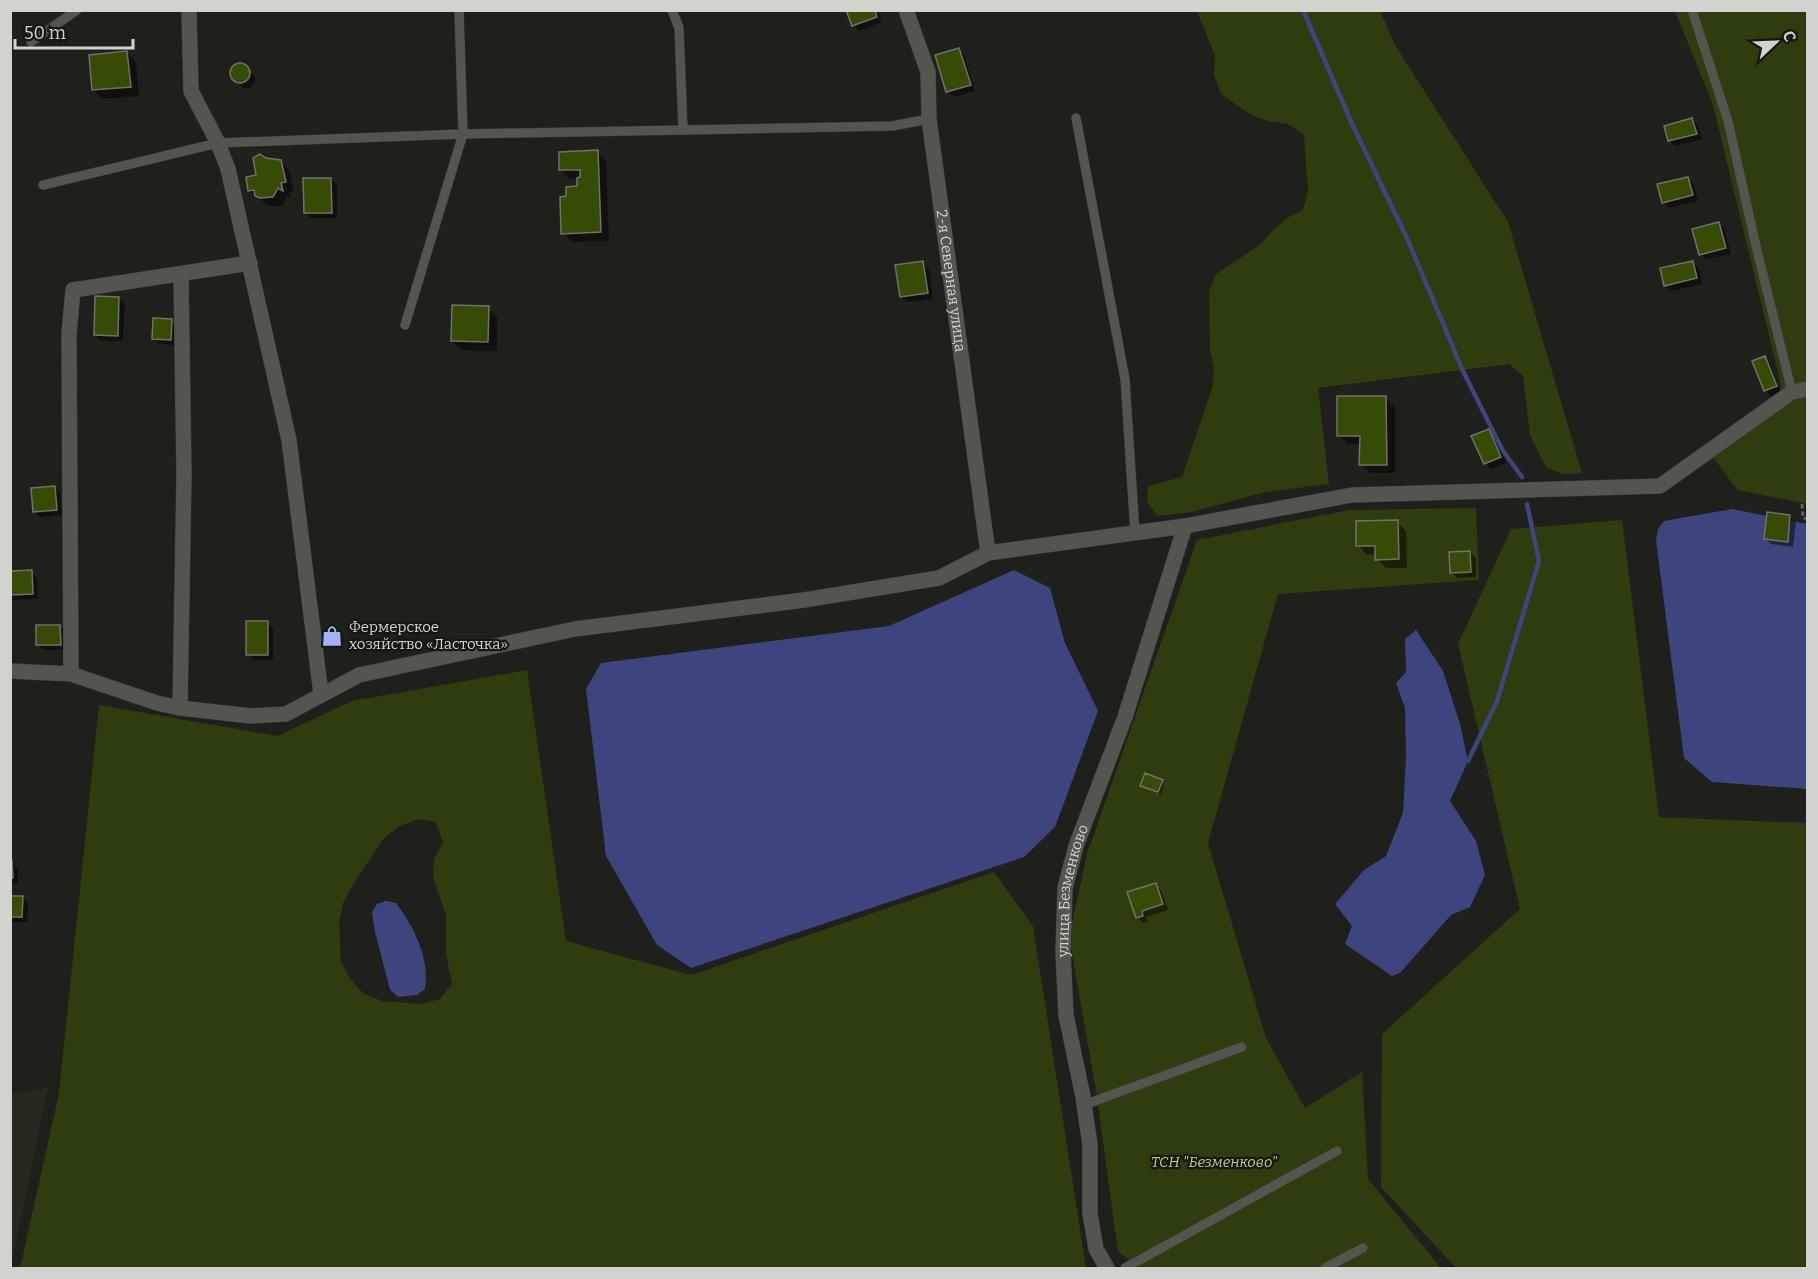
<svg xmlns="http://www.w3.org/2000/svg" width="1818" height="1279" font-family="Bitter,serif">
  <style>
    .built { fill: #25291e }
    .green { fill: #2d3d0e; fill-rule: evenodd }
    .water { fill: #3e457e }
    .shadow { fill: #0007 }
    .lines { fill: none; stroke-linecap: round; stroke-linejoin: round }
    .stream { stroke: #3e457e; stroke-width: 4.5 }
    .building { fill: #364b04; stroke: #6f726b; stroke-width: 1.5 }
    .service-casing { stroke: #383a36; stroke-width: 10 }
    .minor-casing { stroke: #383a36; stroke-width: 16 }
    .path { stroke: #60625d; stroke-width: 3; stroke-dasharray: 4.5 3; stroke-linecap: butt }
    .service { stroke: #53564f; stroke-width: 9 }
    .minor { stroke: #53564f; stroke-width: 15 }
    .labels { text-anchor: middle; dominant-baseline: central; stroke-width: 4.5; stroke-linejoin: round; paint-order: stroke }
    .street-label { font-size: 15px; fill: #d1d3cf; stroke: #151712 }
    .poi-label { font-size: 15px; fill: #d1d3cf; stroke: #151712; text-anchor: start }
    .park-label { font-size: 15px; font-style: italic; fill: #b4d77b; stroke: #151712 }
  </style>
  <rect width="100%" height="100%" fill="#1e201b"/>
  <path class="built" d="M48 1088 11 1267V1094Z"/>
  <path class="green" d="M1197 11H1380L1395 45 1508 222 1582 473 1562 474 1546 467 1530 435 1523 376 1509 364 1318 388 1329 484 1265 492 1192 512 1157 516 1147 502 1148 486 1182 477 1212 388 1214 369 1210 349 1209 291 1216 274 1261 244 1273 230 1287 218 1303 210 1308 191 1304 135 1288 124 1268 121 1251 115 1221 94 1214 75 1215 56Z
    M1675 11H1807V504L1737 490 1713 457 1776 412 1781 385 1713 105Z
    M1476 508 1479 580 1278 594 1208 843 1266 1038 1305 1108 1362 1072 1368 1179 1441 1268H1141L1118 1252 1096 1090 1069 937 1087 854 1197 540 1349 510Z
    M1622 520 1659 817 1807 823V1268H1456L1381 1187 1382 1034 1520 909 1458 644 1511 529Z
    M527 670 566 941 691 975 994 872 1033 926 1086 1268H20L59 1093 99 705 277 736 352 701ZM418 819 436 822 443 843 434 859 433 878 446 915V954L452 984 440 999 421 1004 382 1001 363 993 350 979 341 962 339 923 343 903 352 886 384 838 400 826Z"/>
  <path class="water" d="M1732 509 1807 524V789L1712 782 1684 758 1656 540 1658 529 1664 521Z
    M1014 570 1050 588 1065 643 1098 711 1055 827 1024 857 691 968 657 945 606 856 586 689 601 663 889 626Z
    M1416 630 1443 671 1460 724 1468 761 1450 801 1476 841 1485 875 1470 907 1451 915 1400 973 1392 976 1345 944 1352 926 1335 904 1364 870 1386 856 1403 813 1406 756 1405 708 1396 683 1406 672 1405 639Z
    M386 901 396 903C414 927 430 958 425 989L417 995 398 997 390 990 375 932 372 912 377 904Z"/>
  <path class="shadow" d="M848 10H877L882 22 859 31 854 26Z
    M958 50 964 55 975 91 953 97 948 92 937 56Z
    M127 53 136 62 139 96 103 99 93 90Z
    M236 65H243L254 76 255 83 250 88H243L231 76V70Z
    M1692 120 1698 125 1702 139 1675 146 1670 141 1666 127Z
    M597 152 606 161 609 241 572 242 563 233 568 198 579 188V179H570L561 170Z
    M266 160 280 161 289 170 294 191 289 192 291 198 287 196 282 206H270L266 204 249 190Z
    M1688 178 1694 184 1698 201 1669 208 1663 202Z
    M331 179 337 185V218H311L305 212Z
    M1719 224 1725 230 1731 254 1706 260 1700 254Z
    M923 263 929 269 933 299 907 302 901 296Z
    M1693 263 1699 268 1702 284 1671 291 1665 285Z
    M119 298 125 304 123 341H101L95 335Z
    M488 308 497 317V351L461 350 452 341Z
    M172 321 178 326 176 345 159 344 154 338Z
    M1764 358 1770 363 1781 392 1771 396 1765 390Z
    M1386 398 1395 407V473H1370L1361 464V444H1348L1339 435Z
    M1489 430 1495 436 1506 463 1491 469 1485 464Z
    M55 488 60 493 62 515 40 517 34 511Z
    M1790 516 1796 522 1793 547 1771 544 1766 539Z
    M1397 522 1406 531 1407 568H1386L1377 559V554L1367 555 1358 545Z
    M1470 552 1476 558V577L1457 578 1451 572Z
    M31 572 37 578 38 599 10 600V573Z
    M267 622 273 628V660H254L248 654Z
    M60 627 66 632V650H43L38 644Z
    M1162 781 1164 784 1161 794 1142 786Z
    M10 862 18 868V883H10Z
    M1155 884 1161 890 1168 910 1146 917 1148 922 1143 923 1137 917Z
    M10 897H22L28 903 27 922H10Z"/>
  <g class="lines">
    <path class="stream" d="M1303 10 1353 126 1407 238 1463 371 1503 451 1522 477
      M1468 761 1497 701 1539 561 1527 504"/>
  </g>
  <path class="building" d="M846 10H875L877 17 852 26Z
    M959 48 971 85 946 92 935 55Z
    M127 51 131 87 92 90 89 55Z
    M230 73a10 10 0 1 1 20 0a10 10 0 1 1-20 0Z
    M1692 118 1697 134 1668 141 1664 126Z
    M598 150 601 232 561 234 560 197 566 196V187L577 186V178L580 177V170H559V152Z
    M260 154 266 158 281 160 286 182 281 183 283 191 278 188 273 197 260 198 255 196 254 190 248 191 246 177 256 175 253 158Z
    M1688 177 1693 195 1662 203 1657 184Z
    M303 178H331L332 213H304Z
    M1719 222 1726 248 1699 255 1692 229Z
    M923 261 928 293 900 297 895 265Z
    M1693 261 1697 278 1664 286 1660 268Z
    M95 296 119 297 118 336 94 335Z
    M452 305 489 306 488 342 451 341Z
    M153 318 172 319 171 340 152 339Z
    M1765 356 1777 386 1764 391 1752 361Z
    M1337 396H1386L1387 465H1359L1360 436H1337Z
    M1489 429 1501 457 1484 464 1471 436Z
    M55 486 57 510 33 512 31 488Z
    M1767 512 1790 515 1788 542 1764 539Z
    M1398 520 1399 559 1375 560V546H1356V521Z
    M1470 551 1471 572 1450 573 1449 552Z
    M32 570 33 594 10 595V571Z
    M246 621H268V655H246Z
    M36 625H60L61 645H36Z
    M1145 773 1163 780 1158 792 1140 786Z
    M10 860H12L13 878H10Z
    M1156 883 1163 904 1142 911 1143 916 1136 918 1127 892Z
    M10 896H23L22 917H10Z"/>
  <g class="lines">
    <g class="service-casing">
      <path id="service" d="M672 10 679 28 683 129
        M1692 10 1728 121 1756 246 1792 392
        M31 42 77 10
        M1076 118 1125 379 1135 533
        M43 185 218 143 463 134 892 126 929 119
        M405 325 463 134 459 10
        M1084 1105 1242 1047
        M1125 1268 1337 1151
        M1325 1268 1363 1248"/>
    </g>
    <g class="minor-casing">
      <g id="minor">
        <path d="M189 10 191 91 218 143 228 169 289 440 321 694"/>
        <path id="s1" d="M906 10 928 72 929 119 988 553"/>
        <path d="M10 671 71 674 157 703 180 708 251 716 286 714 359 675 575 629 804 600 939 578 988 553 1185 526 1352 495 1660 486 1792 392 1808 389"/>
        <path d="M71 674 69 334 73 290 250 263"/>
        <path d="M180 708 184 475 181 274"/>
        <path id="s2" d="M1107 1268 1096 1249 1090 1213V1145L1083 1097 1066 1015 1063 952 1065 888 1076 846 1125 717 1185 526"/>
      </g>
    </g>
    <path class="path" d="M1802 504 1803 518 1808 519"/>
    <use href="#service" class="service"/>
    <use href="#minor" class="minor"/>
  </g>
  <defs>
    <g id="shop-bare" transform="scale(1.62)"><path d="M-5-2.5h2.3a2.7 3.5 0 0 1 5.4 0H5L5.5 6h-11ZM-1.5-2.5h3a1.5 2.3 0 0 0-3 0Z" fill="#a4b1fc" stroke="#151712" stroke-width="2.5" paint-order="stroke"/></g>
  </defs>
  <g fill-rule="evenodd">
    <use href="#shop-bare" x="332" y="636"/>
  </g>
  <g class="labels">
    <g class="street-label">
      <text stroke="none"><textPath href="#s1" startOffset="276">2-я Северная улица</textPath></text>
      <text stroke="none"><textPath href="#s2" startOffset="384">улица Безменково</textPath></text>
    </g>
    <g class="poi-label">
      <text x="349" y="627">Фермерское<tspan x="349" dy="17">хозяйство «Ласточка»</tspan></text>
    </g>
    <g class="park-label">
      <text x="1214" y="1162">ТСН "Безменково"</text>
    </g>
  </g>
  <rect width="1818" height="1279" fill="none" stroke="#d1d3cf" stroke-width="24"/>
  <g transform="translate(1776 42) rotate(67)" stroke="#151712" stroke-width="4.5" paint-order="stroke">
  <path d="M0-4.5L10 22L0 15L-10 22Z" fill="#d1d3cf"/>
  <text y="-9" font-size="16" font-weight="bold" text-anchor="middle" fill="#d1d3cf">С</text>
  </g>
  <path d="M15 39v9h118v-9" fill="none" stroke="#d1d3cf" stroke-width="3"/>
  <text x="24" y="39" font-size="18" fill="#d1d3cf" stroke="#151712" stroke-width="4.5" paint-order="stroke">50 m</text>
</svg>
